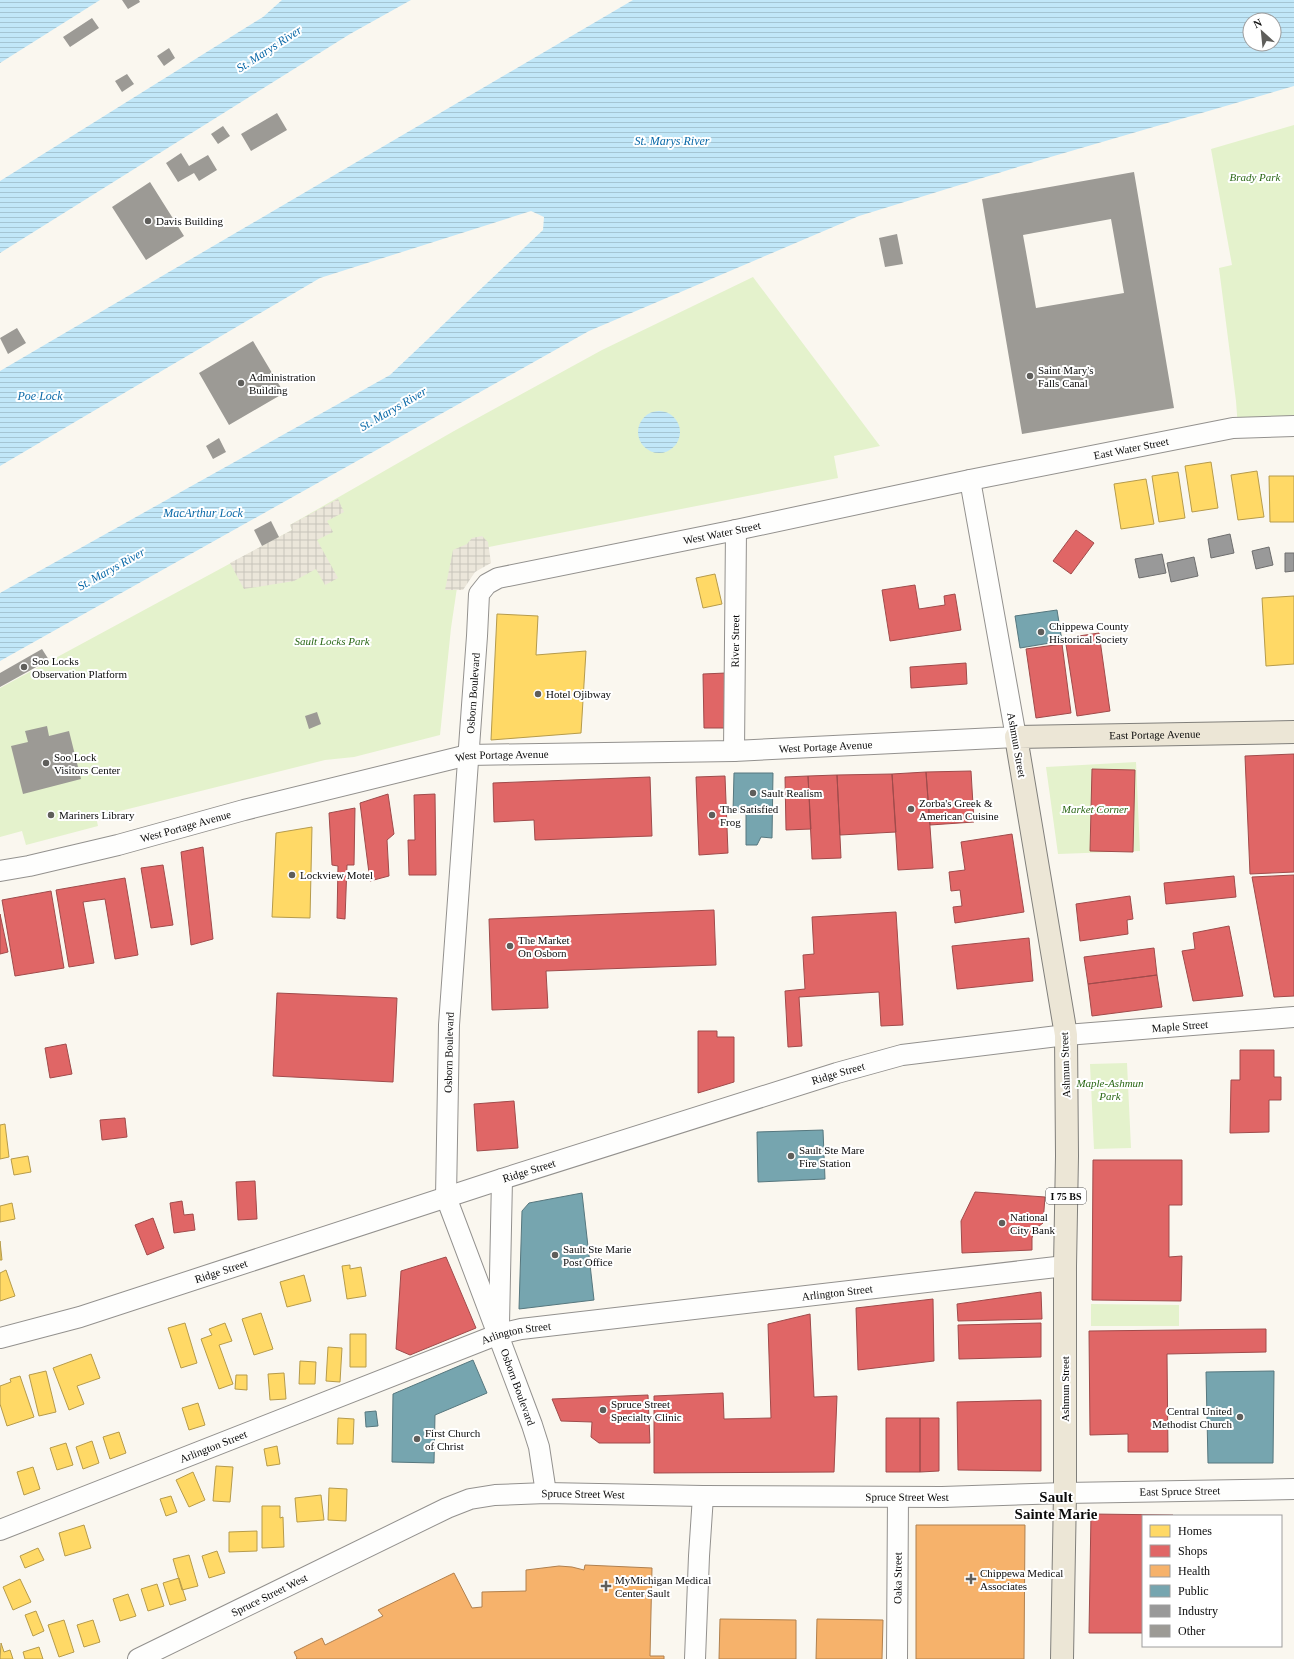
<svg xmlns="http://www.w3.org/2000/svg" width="1294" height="1659" font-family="'Times New Roman',serif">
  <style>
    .park { fill: #e4f2cc }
    .plaza { fill: url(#plaza-grid) }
    .water { fill: url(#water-rules); fill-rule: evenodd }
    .homes { fill: #ffd966; stroke: #b69b4b }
    .shops { fill: #e06666; stroke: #a04b4b }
    .health { fill: #f6b26b; stroke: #b0804e }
    .public { fill: #76a5af; stroke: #56777e }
    .industry { fill: #999; stroke: #6e6e6e }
    .building { fill: #9c9a95; fill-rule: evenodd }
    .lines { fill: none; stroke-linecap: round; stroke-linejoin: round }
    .minor-casing { stroke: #93918e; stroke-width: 22 }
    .major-casing { stroke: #807f7b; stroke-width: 24 }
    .minor { stroke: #fefefd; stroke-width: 20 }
    .major { stroke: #ece6d6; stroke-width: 22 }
    .poi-dot { fill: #5f5e5b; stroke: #fff; stroke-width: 1.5 }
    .labels { text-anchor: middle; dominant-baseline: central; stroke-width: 4; stroke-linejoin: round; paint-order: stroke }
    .shield { fill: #fff; stroke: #545454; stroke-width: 1 }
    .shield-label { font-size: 10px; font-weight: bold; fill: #0b0b0b }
    .park-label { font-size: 11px; font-style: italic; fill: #2b6817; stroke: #fff }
    .poi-label { font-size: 11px; fill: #0b0b0b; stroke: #fff; text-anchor: start }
    .street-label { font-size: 11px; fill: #0b0b0b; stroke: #fff }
    .water-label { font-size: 12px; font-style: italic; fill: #0a69a8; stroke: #fff }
    .district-label { font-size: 15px; font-weight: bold; fill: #0b0b0b; stroke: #fff }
  </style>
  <defs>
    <pattern id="plaza-grid" width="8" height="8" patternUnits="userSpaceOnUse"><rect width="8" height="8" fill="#ebe6da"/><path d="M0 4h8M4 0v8" fill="none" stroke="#c8c4ba"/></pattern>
    <pattern id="water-rules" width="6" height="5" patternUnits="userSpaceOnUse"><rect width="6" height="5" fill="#c1e7f8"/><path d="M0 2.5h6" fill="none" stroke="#a4c5d3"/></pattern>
  </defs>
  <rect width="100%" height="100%" fill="#faf7ef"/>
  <path class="park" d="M1294 125V424L1238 428 1236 401 1219 268 1232 265 1211 149Z
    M753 277 880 446 834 456 838 478 489 547 462 554 451 628 440 735 354 757 325 760 96 817 98 826 26 845 22 831 0 837V688L292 530 290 525 454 431 602 350Z
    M1136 762 1140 851 1058 854 1046 767Z
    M1127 1063 1131 1148 1094 1149 1090 1064Z
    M1091 1304 1179 1305V1326H1091Z"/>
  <path class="plaza" d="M338 499 344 512 327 521 333 532 317 540 338 578 325 585 316 569 294 581 244 589 230 563 292 530 290 525Z
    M482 536 488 542 491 563 475 572 463 590H445L453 550 467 544 472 538Z"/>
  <path class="water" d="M0 0H100L0 63Z
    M282 0H411L350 34 0 253V181L263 17Z
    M633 0H1294V86L1047 158 859 216 589 331 0 661V593L390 375 543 230 544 217 531 211 320 278 0 466V371ZM1250 20H1274V44H1250Z
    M638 432a21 21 0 1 1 42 0a21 21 0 1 1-42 0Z"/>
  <path class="homes" d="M1211 462 1218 508 1192 512 1185 466Z
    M1257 471 1264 517 1238 520 1231 475Z
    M1178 472 1185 518 1159 522 1152 476Z
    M1269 476H1294V522H1270Z
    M1146 479 1154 524 1121 529 1114 484Z
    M715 574 722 604 703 608 696 578Z
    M1294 596V664L1266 666 1262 598Z
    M497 614 538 616 536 655 586 651 581 733 491 740Z
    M312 827 310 918 272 917 276 833Z
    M5 1124 9 1157 0 1159V1125Z
    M28 1156 31 1172 14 1175 11 1159Z
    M12 1203 15 1219 0 1222V1206Z
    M0 1241 2 1260H0Z
    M350 1265V1269L361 1267 366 1296 347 1299 342 1266Z
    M6 1270 15 1296 0 1301V1273Z
    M304 1275 311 1301 287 1307 280 1282Z
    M261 1313 273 1349 254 1355 242 1319Z
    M185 1323 197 1363 181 1368 168 1328Z
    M225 1323 232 1341 219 1345 233 1384 219 1389 201 1339 212 1335 209 1329Z
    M350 1334H366V1367H350Z
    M328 1347 342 1348 340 1382 326 1381Z
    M91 1354 100 1378 77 1386 84 1404 69 1410 53 1368Z
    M300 1361 316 1362 315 1384H299Z
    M46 1371 56 1412 39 1416 29 1375Z
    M284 1373 286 1399 270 1400 268 1374Z
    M236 1375H247V1390L235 1389Z
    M20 1376 34 1417 7 1426 0 1404V1386L11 1382 10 1379Z
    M198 1403 205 1425 189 1430 182 1408Z
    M338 1418 354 1419 353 1444H337Z
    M119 1432 126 1453 110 1459 103 1437Z
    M92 1441 99 1463 83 1469 76 1447Z
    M66 1443 73 1465 57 1470 50 1448Z
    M277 1446 280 1464 267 1466 264 1449Z
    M216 1466 233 1467 230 1502 213 1501Z
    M33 1467 40 1489 24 1495 17 1472Z
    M193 1472 205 1500 189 1507 176 1480Z
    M329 1488 347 1489 346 1521 328 1520Z
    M321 1495 324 1520 297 1522 295 1498Z
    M171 1496 177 1512 166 1516 160 1499Z
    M262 1506H280V1518L283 1517 284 1547 262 1548Z
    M84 1525 91 1548 65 1556 59 1533Z
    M257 1531V1551L229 1552V1532Z
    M38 1548 44 1560 25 1568 20 1556Z
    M217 1551 225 1573 209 1578 202 1556Z
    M189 1555 198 1586 182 1590 173 1559Z
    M179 1578 186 1600 170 1605 163 1583Z
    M20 1579 31 1602 13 1610 3 1587Z
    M157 1584 164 1606 148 1611 141 1589Z
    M128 1594 136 1616 120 1621 113 1599Z
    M36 1611 44 1631 33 1636 25 1615Z
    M64 1620 74 1652 59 1657 48 1625Z
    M93 1620 100 1642 84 1647 77 1625Z
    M1 1643 4 1652 10 1650 13 1659H0Z
    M39 1647 43 1659H25L23 1652Z"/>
  <path class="shops" d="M1076 530 1094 543 1071 574 1053 561Z
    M915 585 919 609 945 605 944 596 955 594 961 630 890 641 882 590Z
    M1099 633 1110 711 1077 716 1065 638Z
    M1062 644 1071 713 1036 718 1026 649Z
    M966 663 967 684 911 688 910 667Z
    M726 673 727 728H704L703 674Z
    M1294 754V872L1250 874 1245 756Z
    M1092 769 1135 770 1133 852 1090 851Z
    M971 771 974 822 930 825 926 772Z
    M926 772 933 868 898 870 892 774Z
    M892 774 896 832 840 835 837 775Z
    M837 775 841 858 812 859 808 776Z
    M725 776 728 853 699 855 696 777Z
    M808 776 811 829 786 830 785 777Z
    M650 777 652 836 535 840 534 820 494 822 493 783Z
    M388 794 394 834 387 840 389 876 370 881 360 803Z
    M435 794 436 875H409L408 840H415L414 795Z
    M355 808 354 865H347L345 919 337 918 338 866 332 865 329 813Z
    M1012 834 1024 912 955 923 953 907 962 906 960 890 951 891 949 872 965 870 961 842Z
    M203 847 213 939 191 945 181 852Z
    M163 865 173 925 151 928 141 868Z
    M1294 875V996L1274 997 1252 877Z
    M1234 876 1236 897 1166 904 1164 883Z
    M125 878 138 955 115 959 105 899 83 902 94 963 69 967 56 890Z
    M51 891 64 968 15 976 2 900Z
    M1130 896 1133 919 1127 920 1128 934 1080 941 1076 904Z
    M714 910 716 965 546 971 548 1008 492 1010 489 919Z
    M896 912 903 1025 881 1026 879 992 799 997 802 1046 788 1047 785 991 805 989 803 955 814 954 812 917Z
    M0 914 8 952 0 954Z
    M1229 926 1243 996 1193 1001 1182 951 1195 949 1193 933Z
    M1029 938 1033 981 957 989 952 946Z
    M1154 948 1157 975 1088 984 1084 957Z
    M1157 975 1162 1007 1092 1016 1088 984Z
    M277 993 397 998 393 1082 273 1076Z
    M698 1031H717V1037H734V1082L698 1093Z
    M66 1044 72 1074 50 1078 45 1048Z
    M1240 1050H1274V1077H1281V1100H1269V1132L1230 1133 1231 1080H1240Z
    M514 1101 518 1148 477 1151 474 1104Z
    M125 1118 127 1137 102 1140 100 1120Z
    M1093 1160H1182V1205H1169V1257L1182 1256 1181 1301 1092 1300Z
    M255 1181 257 1219 238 1220 236 1182Z
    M975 1192 1045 1197 1043 1223 1035 1229 1032 1238V1250L962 1253 961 1221Z
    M182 1201 184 1215 193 1214 195 1230 174 1233 170 1203Z
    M153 1218 164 1248 147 1255 135 1225Z
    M446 1257 476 1328 410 1355 396 1349 401 1271Z
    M1041 1292 1042 1319 958 1321 957 1304Z
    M933 1299 934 1361 858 1370 856 1308Z
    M810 1314 814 1397 837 1396 834 1472 654 1473V1396L723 1393 724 1419 771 1418 768 1324Z
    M1041 1323V1357L959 1359 958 1325Z
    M1266 1329V1352L1167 1354 1168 1452H1128V1434L1090 1435 1089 1331Z
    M648 1395 650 1443H599L591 1437 592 1422 561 1421 552 1399Z
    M1041 1400V1471L958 1470 957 1402Z
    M886 1418H920V1472H886Z
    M920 1418H939V1471L920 1472Z
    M1091 1514 1173 1515V1516H1143V1633H1089Z"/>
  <path class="health" d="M916 1525H1025L1024 1659H916Z
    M585 1565 652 1568 650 1656H664V1659H296L297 1658 294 1652 322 1638 325 1645 383 1616 378 1610 454 1573 472 1608 482 1607V1592L526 1591V1570L559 1566 572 1567 584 1570Z
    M720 1619 796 1620V1659H719Z
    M817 1619 883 1620 882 1659H816Z"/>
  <path class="public" d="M1057 610 1062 641 1020 648 1015 616Z
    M734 773H773L772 838 761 837 757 845H746V812H733Z
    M823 1130 825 1179 758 1182 757 1132Z
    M582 1193 594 1300 519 1309 522 1211 529 1203Z
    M473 1360 487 1393 435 1415 434 1463 392 1462 393 1394Z
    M1274 1371 1273 1463H1208L1206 1372Z
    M376 1411 378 1426 366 1427 365 1412Z"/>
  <path class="industry" d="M1230 534 1234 553 1211 558 1208 539Z
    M1269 547 1273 565 1256 569 1252 551Z
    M1285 553H1294V571L1285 572Z
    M1162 554 1166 573 1139 578 1135 559Z
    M1194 557 1198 576 1171 582 1167 563Z"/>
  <path class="building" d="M122 0H139L140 2 128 9Z
    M92 18 99 28 70 47 63 37Z
    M169 48 175 58 164 66 157 56Z
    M127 74 134 84 122 92 115 81Z
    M277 113 287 130 251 151 241 134Z
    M223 126 230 136 218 144 211 134Z
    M181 153 189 166 208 155 217 170 199 181 194 173 178 182 166 163Z
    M1134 172 1174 408 1022 434 982 199ZM1111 219 1124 293 1036 308 1023 235Z
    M150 182 184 236 146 260 112 207Z
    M897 234 903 264 885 267 879 238Z
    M17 328 26 343 8 354 0 338Z
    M253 341 284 393 229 425 199 373Z
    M219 438 226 452 213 459 206 446Z
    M271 521 279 537 262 546 254 530Z
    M42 649 49 660 0 687V673Z
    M317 712 321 724 309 729 305 716Z
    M47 726 49 736 69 731 81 779 23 794 11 746 28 742 25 731Z"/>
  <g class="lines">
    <g class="minor-casing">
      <g id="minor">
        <path id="s1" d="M734 751 736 530"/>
        <path id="s2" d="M0 871 29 866 118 845 244 810 468 755 734 751 1016 737 970 480"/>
        <path d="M499 1324 502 1179"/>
        <path id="s3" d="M0 1338 80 1317 502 1179 837 1073 902 1055 1066 1035 1294 1017"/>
        <path id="s4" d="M546 1493 539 1447 532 1425 446 1197 449 1025 477 636 479 594 487 584 498 578 736 530 970 480 1233 428 1294 426"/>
        <path id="s5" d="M0 1530 499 1334 521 1329 1065 1266"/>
        <path id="s6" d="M138 1659 447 1508 470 1499 495 1495 546 1493 703 1496 942 1497 1065 1493 1294 1489"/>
        <path d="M695 1659 699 1556 703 1496"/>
        <path id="s7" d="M897 1659 898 1497"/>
      </g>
    </g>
    <g class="major-casing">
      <g id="major">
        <path id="s8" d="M1062 1659 1065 1493V1266L1067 1156 1066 1035 1016 737 1294 732"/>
      </g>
    </g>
    <use href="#minor" class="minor"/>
    <use href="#major" class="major"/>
  </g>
  <g class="poi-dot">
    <circle cx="148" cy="221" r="4"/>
    <circle cx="1030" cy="376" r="4"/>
    <circle cx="241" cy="383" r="4"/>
    <circle cx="1041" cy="632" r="4"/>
    <circle cx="24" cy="667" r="4"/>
    <circle cx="538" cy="694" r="4"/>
    <circle cx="46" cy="763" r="4"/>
    <circle cx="753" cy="793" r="4"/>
    <circle cx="911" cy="809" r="4"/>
    <circle cx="51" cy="815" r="4"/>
    <circle cx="712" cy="815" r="4"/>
    <circle cx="292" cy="875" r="4"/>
    <circle cx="510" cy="946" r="4"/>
    <circle cx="791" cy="1156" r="4"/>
    <circle cx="1002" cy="1223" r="4"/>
    <circle cx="555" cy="1255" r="4"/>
    <circle cx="603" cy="1410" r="4"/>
    <circle cx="1240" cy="1417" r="4"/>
    <circle cx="417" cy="1439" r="4"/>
    <path d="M969 1573h4v4h4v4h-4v4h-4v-4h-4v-4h4z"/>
    <path d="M604 1580h4v4h4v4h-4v4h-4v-4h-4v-4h4z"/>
  </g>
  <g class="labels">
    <rect class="shield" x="1046" y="1188" width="40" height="16" rx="3"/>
    <g class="shield-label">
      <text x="1066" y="1196">I 75 BS</text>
    </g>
    <g class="park-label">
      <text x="1255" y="177">Brady Park</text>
      <text x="332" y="641">Sault Locks Park</text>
      <text x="1095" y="809">Market Corner</text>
      <text x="1110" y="1083">Maple-Ashmun<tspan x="1110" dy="13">Park</tspan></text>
    </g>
    <g class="poi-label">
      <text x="156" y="221">Davis Building</text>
      <text x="1038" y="370">Saint Mary's<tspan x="1038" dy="13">Falls Canal</tspan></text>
      <text x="249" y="377">Administration<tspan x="249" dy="13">Building</tspan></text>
      <text x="1049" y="626">Chippewa County<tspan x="1049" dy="13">Historical Society</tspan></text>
      <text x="32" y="661">Soo Locks<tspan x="32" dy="13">Observation Platform</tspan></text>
      <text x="546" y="694">Hotel Ojibway</text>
      <text x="54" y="757">Soo Lock<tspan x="54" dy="13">Visitors Center</tspan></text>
      <text x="761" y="793">Sault Realism</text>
      <text x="919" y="803">Zorba's Greek &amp;<tspan x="919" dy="13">American Cuisine</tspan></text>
      <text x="720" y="809">The Satisfied<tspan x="720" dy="13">Frog</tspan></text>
      <text x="59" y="815">Mariners Library</text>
      <text x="300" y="875">Lockview Motel</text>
      <text x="518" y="940">The Market<tspan x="518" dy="13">On Osborn</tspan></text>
      <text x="799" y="1150">Sault Ste Mare<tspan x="799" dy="13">Fire Station</tspan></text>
      <text x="1010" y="1217">National<tspan x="1010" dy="13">City Bank</tspan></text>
      <text x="563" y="1249">Sault Ste Marie<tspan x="563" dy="13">Post Office</tspan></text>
      <text x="611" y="1404">Spruce Street<tspan x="611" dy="13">Specialty Clinic</tspan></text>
      <text x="1232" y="1411" text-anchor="end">Central United<tspan x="1232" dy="13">Methodist Church</tspan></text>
      <text x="425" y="1433">First Church<tspan x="425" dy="13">of Christ</tspan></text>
      <text x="980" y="1573">Chippewa Medical<tspan x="980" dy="13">Associates</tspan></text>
      <text x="615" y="1580">MyMichigan Medical<tspan x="615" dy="13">Center Sault</tspan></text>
    </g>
    <g class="street-label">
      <text stroke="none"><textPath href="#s4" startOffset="1589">East Water Street</textPath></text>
      <text stroke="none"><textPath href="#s4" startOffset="1171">West Water Street</textPath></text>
      <text stroke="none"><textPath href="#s1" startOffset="110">River Street</textPath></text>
      <text stroke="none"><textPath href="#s4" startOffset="818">Osborn Boulevard</textPath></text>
      <text stroke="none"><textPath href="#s8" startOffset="1065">East Portage Avenue</textPath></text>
      <text transform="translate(1017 745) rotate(80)">Ashmun Street</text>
      <text stroke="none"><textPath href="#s2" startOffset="840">West Portage Avenue</textPath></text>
      <text stroke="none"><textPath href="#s2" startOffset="516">West Portage Avenue</textPath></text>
      <text stroke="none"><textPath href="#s2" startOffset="191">West Portage Avenue</textPath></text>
      <text stroke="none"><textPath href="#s3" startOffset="1225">Maple Street</textPath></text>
      <text stroke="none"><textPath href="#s4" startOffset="458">Osborn Boulevard</textPath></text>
      <text transform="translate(1065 1065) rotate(-92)">Ashmun Street</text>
      <text stroke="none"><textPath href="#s3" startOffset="879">Ridge Street</textPath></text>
      <text stroke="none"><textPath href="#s3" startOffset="555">Ridge Street</textPath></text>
      <text stroke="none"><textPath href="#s3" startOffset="231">Ridge Street</textPath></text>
      <text stroke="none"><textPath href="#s5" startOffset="877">Arlington Street</textPath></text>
      <text stroke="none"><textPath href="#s5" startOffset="553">Arlington Street</textPath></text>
      <text transform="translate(518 1387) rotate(70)">Osborn Boulevard</text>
      <text transform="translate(1065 1389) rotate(-90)">Ashmun Street</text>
      <text stroke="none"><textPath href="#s5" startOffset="229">Arlington Street</textPath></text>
      <text stroke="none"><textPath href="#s6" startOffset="1079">East Spruce Street</textPath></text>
      <text stroke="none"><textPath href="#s6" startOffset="482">Spruce Street West</textPath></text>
      <text stroke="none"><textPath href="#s6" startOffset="806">Spruce Street West</textPath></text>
      <text stroke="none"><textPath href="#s7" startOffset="81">Oaka Street</textPath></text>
      <text stroke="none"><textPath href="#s6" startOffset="146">Spruce Street West</textPath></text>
    </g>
    <g class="water-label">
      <text transform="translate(269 49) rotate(-33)">St. Marys River</text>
      <text x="672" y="141">St. Marys River</text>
      <text x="40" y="396">Poe Lock</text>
      <text transform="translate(393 409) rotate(-30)">St. Marys River</text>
      <text x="203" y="513">MacArthur Lock</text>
      <text transform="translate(111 569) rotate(-29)">St. Marys River</text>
    </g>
    <g class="district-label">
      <text x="1056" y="1497">Sault<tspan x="1056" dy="17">Sainte Marie</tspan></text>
    </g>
  </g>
  <rect x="1142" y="1515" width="140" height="132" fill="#ffffff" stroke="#9d9d9d"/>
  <rect x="1150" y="1525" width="20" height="12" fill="#ffd966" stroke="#9d9d9d"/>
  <text x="1178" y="1535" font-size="12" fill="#0b0b0b">Homes</text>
  <rect x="1150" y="1545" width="20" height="12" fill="#e06666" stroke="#9d9d9d"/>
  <text x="1178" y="1555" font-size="12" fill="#0b0b0b">Shops</text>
  <rect x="1150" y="1565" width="20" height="12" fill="#f6b26b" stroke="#9d9d9d"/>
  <text x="1178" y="1575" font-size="12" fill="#0b0b0b">Health</text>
  <rect x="1150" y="1585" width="20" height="12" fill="#76a5af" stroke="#9d9d9d"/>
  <text x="1178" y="1595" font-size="12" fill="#0b0b0b">Public</text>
  <rect x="1150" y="1605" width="20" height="12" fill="#999999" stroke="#9d9d9d"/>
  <text x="1178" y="1615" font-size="12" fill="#0b0b0b">Industry</text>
  <rect x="1150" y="1625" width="20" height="12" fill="#9c9a95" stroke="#9d9d9d"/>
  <text x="1178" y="1635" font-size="12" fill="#0b0b0b">Other</text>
  <g transform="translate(1262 32) rotate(333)"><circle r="19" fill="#ffffff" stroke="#9d9d9d"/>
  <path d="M0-3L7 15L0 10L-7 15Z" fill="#5f5e5b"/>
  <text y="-6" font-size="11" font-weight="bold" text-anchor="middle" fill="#0b0b0b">N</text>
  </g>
</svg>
